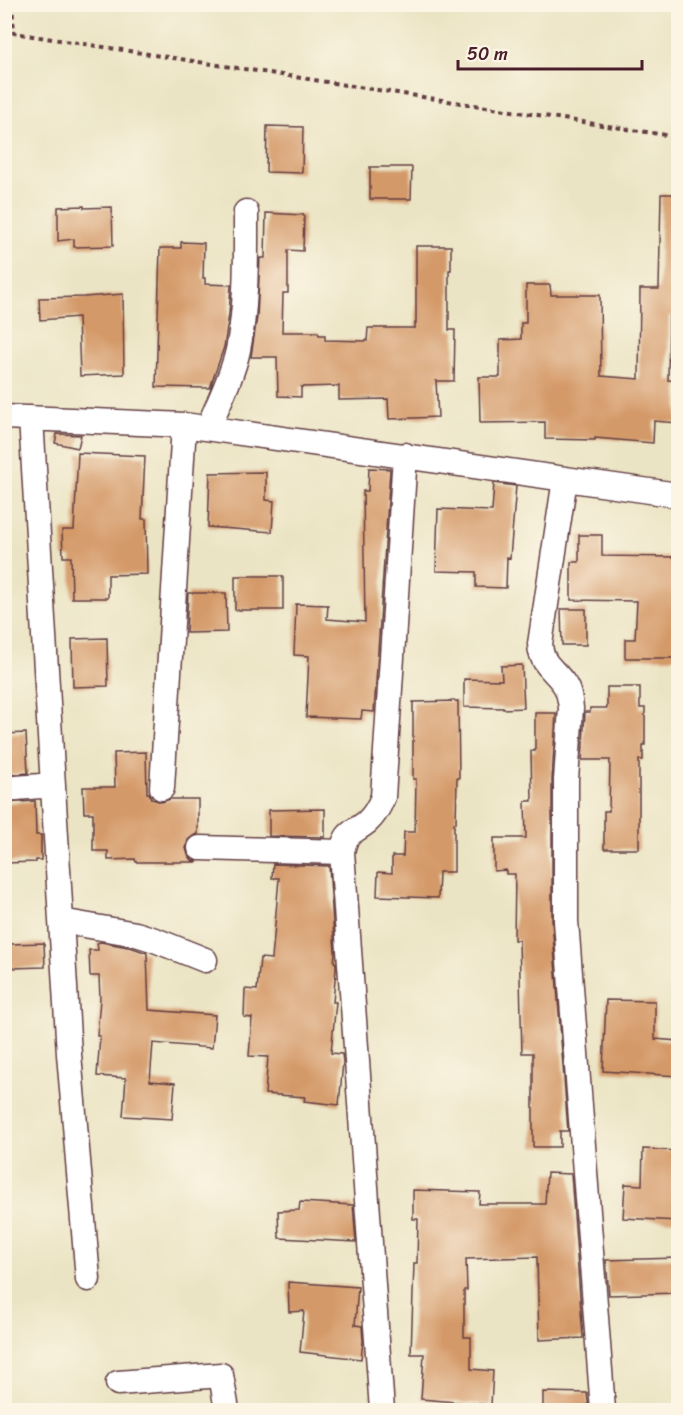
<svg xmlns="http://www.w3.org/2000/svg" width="683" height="1415" font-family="Sriracha,sans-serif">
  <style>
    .building { fill: #d49967 }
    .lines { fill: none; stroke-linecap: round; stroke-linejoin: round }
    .minor-casing { stroke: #623d42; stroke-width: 27 }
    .path { stroke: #623d42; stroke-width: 4; stroke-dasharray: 4.5 4.5; stroke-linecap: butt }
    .minor { stroke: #fff; stroke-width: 24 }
  </style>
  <rect width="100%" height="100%" fill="#fcf5e5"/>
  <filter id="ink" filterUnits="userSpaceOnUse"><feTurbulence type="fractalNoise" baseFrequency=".0167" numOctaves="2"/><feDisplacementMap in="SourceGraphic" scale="12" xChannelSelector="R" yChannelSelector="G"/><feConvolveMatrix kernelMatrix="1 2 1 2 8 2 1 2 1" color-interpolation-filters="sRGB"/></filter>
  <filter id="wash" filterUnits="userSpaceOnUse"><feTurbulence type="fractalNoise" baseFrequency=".008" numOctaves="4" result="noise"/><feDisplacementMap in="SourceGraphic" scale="24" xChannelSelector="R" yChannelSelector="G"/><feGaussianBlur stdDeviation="1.35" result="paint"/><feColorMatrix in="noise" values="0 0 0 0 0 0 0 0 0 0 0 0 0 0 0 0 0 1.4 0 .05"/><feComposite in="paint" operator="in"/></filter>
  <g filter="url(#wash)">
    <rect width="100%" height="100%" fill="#ebe4c4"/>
    <g id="blocks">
      <path class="building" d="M267 126 303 127 302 173 266 172Z
        M370 167H412L411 199H370Z
        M661 194H678V316H669L668 380 678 381V423L654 421 653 443 595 438V440L545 439V422L480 423 479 377H500V340L521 339V323H526V285H550L551 295H600L601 376 639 379 640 289H659Z
        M84 206V208L112 207 113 246 74 247V239L58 241V207Z
        M266 213 304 215 303 251 288 250V293H283L282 332H318L319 335H325V340L367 341 368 328H415V323H416V246H451V270H449V330H455L454 381H436L438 417 389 419 388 399 339 400V386L301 387V397L278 396 277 357H251L257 317 260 258H265Z
        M181 242 204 243 203 278H205V284L231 285 229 314 224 347 210 388 156 387 160 248H181Z
        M123 294 124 374 80 376 78 317 40 320 39 298 84 297Z
        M57 434 81 435 78 448 55 443Z
        M78 453 145 456 142 519H146L147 574 108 575V598H72L71 557H63L62 530H74Z
        M369 468 390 469 374 712 362 711 361 719 306 717 309 656 294 655 296 604 328 605 327 619 365 622 363 491H368Z
        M266 472V500L274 501 272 532 208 527 210 473Z
        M494 483 516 486 510 558 507 557 506 588 476 587V572L436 571 438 509 492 511Z
        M579 535H602V556L678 557V658H625V639H635L637 601 571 600V562H579Z
        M235 576H283V610H235Z
        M188 593H226L227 632 186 633Z
        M561 609H586V645H562Z
        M107 638 108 686 73 687 72 639Z
        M522 665 524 708 503 709V708L464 707V679L502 680 501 666Z
        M607 687H640V708H645V745H643V760H639V849H604V811H609L610 760H582L585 712H590V708H607Z
        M458 701 459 778H457L456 823H454V872H439L438 898 377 896 378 872 392 873V856H403L404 832H415L416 779H413V702Z
        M535 713H556L552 780V921L568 1131H560V1147H533V1053H522L519 940H514L515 874H506V870L494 871V838H526L525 801H532L531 751H535Z
        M26 733 28 773 4 775V734Z
        M146 752 147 793H149L151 799 162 802 170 799H198V834L193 836 188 840 186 848 188 855 192 860 198 862H136L135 859 108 860V851H93V813H84L83 787H115L114 753Z
        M35 801 36 835H41V860H36V862L4 863V803Z
        M325 809V837L269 836V810Z
        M273 864 329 866 335 952 334 962 336 963V969L333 1002H336L331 1053 342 1054 343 1062 339 1105 304 1101 305 1097 265 1094 268 1057 249 1056 252 1018 244 1017 245 989 257 990 260 958 272 959 279 878H272Z
        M101 942 133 948 147 953 149 1010 215 1015 212 1048 153 1043 150 1081 175 1083 172 1119 123 1116 126 1078 97 1076 100 1036H97L100 999 99 976H90L89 950H98L97 943Z
        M44 943 45 967 11 968 10 944Z
        M606 1000 655 1001V1039L678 1041V1076L603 1071Z
        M643 1149 678 1151V1221L623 1218 625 1184 642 1185Z
        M547 1173 571 1174 583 1338 539 1340 537 1257 466 1259 467 1290H464V1337H471V1369L493 1371 491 1405 421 1399 424 1354H411L414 1263H417L418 1219H413V1190L480 1192 479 1204H545Z
        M300 1202 353 1205 356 1242 279 1238 278 1211 299 1210Z
        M678 1258V1293L609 1295 606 1260Z
        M288 1282 358 1287 355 1325 362 1326 363 1341 361 1359 300 1352 304 1311 289 1312Z
        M543 1392 587 1393 589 1410H543Z"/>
    </g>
  </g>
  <g filter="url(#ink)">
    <use href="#blocks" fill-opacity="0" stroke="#623d42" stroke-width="1.5"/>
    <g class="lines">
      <g class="minor-casing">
        <path id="minor" d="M4 417 184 425 678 495
          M31 418 69 1054 88 1279
          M208 428C219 402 232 377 238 350 247 305 246 258 246 212
          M565 479 540 644C541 665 554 669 564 684 569 691 570 700 571 708L566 780V921L603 1410
          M162 788 184 425
          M4 789 53 785
          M200 848 342 852
          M61 921 136 934 155 940 205 960
          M118 1383 221 1375 227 1410
          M382 1410 342 852C346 831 352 834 367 822 375 815 379 807 383 797L405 455"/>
      </g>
      <path class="path" d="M12 4 14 33 678 137"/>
      <use href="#minor" class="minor"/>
    </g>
  </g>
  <rect width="683" height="1415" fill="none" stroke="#fcf5e5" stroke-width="24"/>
  <path d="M458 60v9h184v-9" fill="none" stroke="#4a1f2b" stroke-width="3"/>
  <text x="467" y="60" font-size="18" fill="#4a1f2b" stroke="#fcf5e5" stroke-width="4.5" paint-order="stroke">50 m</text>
</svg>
